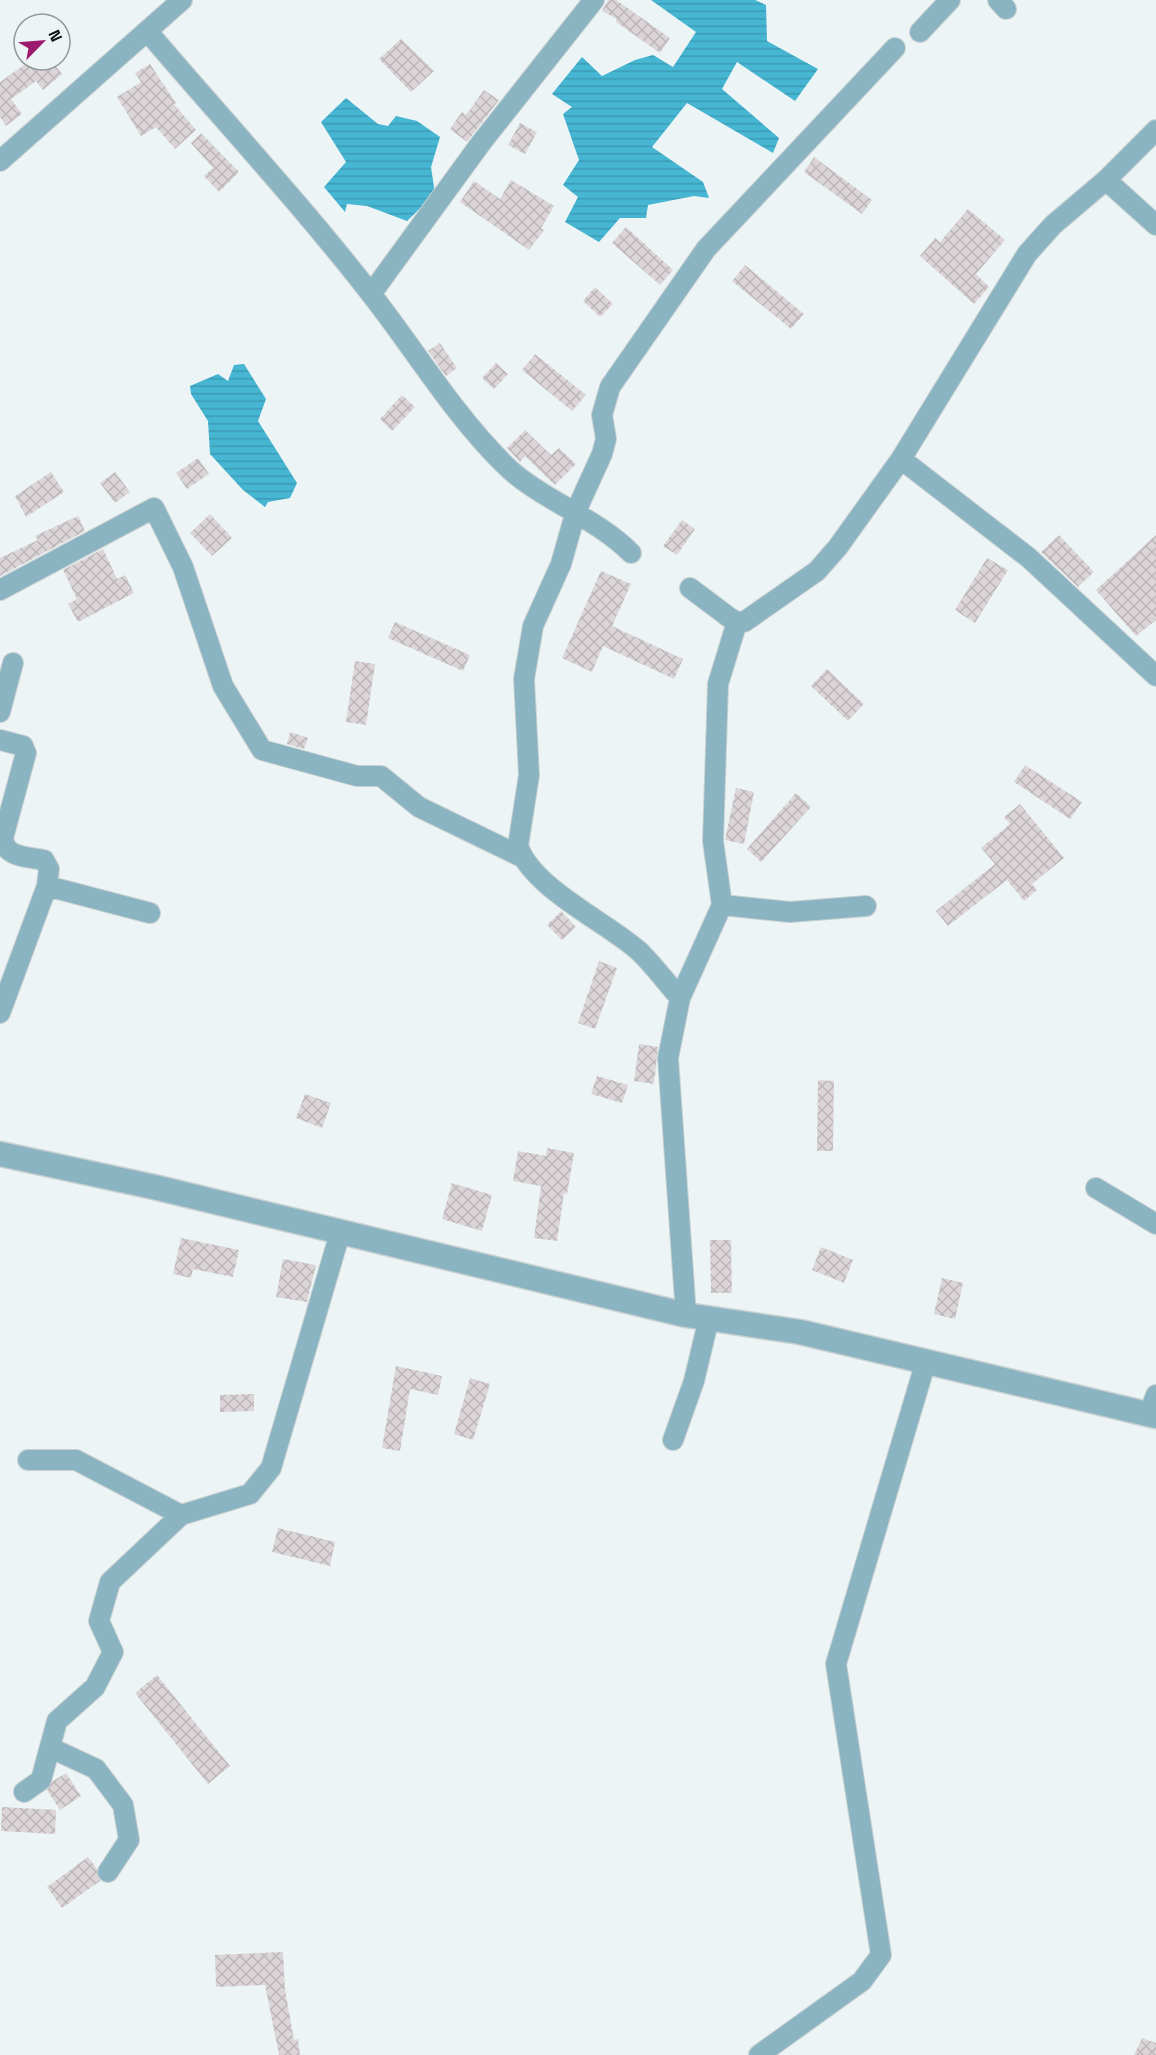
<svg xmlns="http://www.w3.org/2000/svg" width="1156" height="2055" font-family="'Space Grotesk',sans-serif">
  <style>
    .water { fill: url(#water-rules) }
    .building { fill: url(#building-cross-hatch) }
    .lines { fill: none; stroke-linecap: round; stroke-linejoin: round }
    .minor-casing { stroke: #c8d0d1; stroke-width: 22 }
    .tertiary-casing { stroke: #c8d0d1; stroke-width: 27 }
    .minor { stroke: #8ab4c1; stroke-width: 20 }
    .tertiary { stroke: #8ab4c1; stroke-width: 24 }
  </style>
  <defs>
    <pattern id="water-rules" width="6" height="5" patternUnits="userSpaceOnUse" patternTransform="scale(1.5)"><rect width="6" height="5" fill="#46b6d3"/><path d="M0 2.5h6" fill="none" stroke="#3c9bb4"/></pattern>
    <pattern id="building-cross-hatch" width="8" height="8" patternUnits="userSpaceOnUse" patternTransform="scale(1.5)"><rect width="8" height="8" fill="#dcd5d8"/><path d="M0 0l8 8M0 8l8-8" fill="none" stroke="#bcb6b8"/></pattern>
  </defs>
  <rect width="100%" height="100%" fill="#ecf4f6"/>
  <path class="water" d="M651 0H755L766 5 767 41 818 69 795 101 737 62 722 89 779 138 773 153 687 103 652 147 703 182 709 198 694 196 648 205 646 218H620L599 242 565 222 578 197 563 185 579 160 563 114 572 107 552 94 582 57 602 76 635 60 653 55 673 67 696 32Z
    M346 98 378 124 388 126 396 116 417 121 440 137 431 167 435 194 407 221 367 206 347 204 345 212 324 187 346 162 321 122Z
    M244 364 266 399 258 421 297 483 290 498 268 502 265 507 243 490 210 454 208 421 191 394 190 386 218 374 228 381 234 365Z"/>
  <path class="building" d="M608 0H616L670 38 660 53 616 22 617 19 602 11Z
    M401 39 434 71 411 92 379 59Z
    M31 60H51L62 74 43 90 36 81 11 99 22 114 6 126 0 117V82Z
    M150 64 176 103 174 104 196 130 175 149 156 127 141 136 117 97 141 82 135 73Z
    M484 90 499 100 467 142 450 129 462 112 466 115Z
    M520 123 537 132 525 154 508 145Z
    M201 133 239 172 219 192 204 176 213 168 191 143Z
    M814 157 872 200 862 214 804 172Z
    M511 180 554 206 541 228 544 230 529 250 460 202 474 181 500 199Z
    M968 209 1005 240 976 274 989 287 974 304 920 256 935 238 940 242Z
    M626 227 673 270 660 285 612 243Z
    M745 265 804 314 791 329 732 281Z
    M595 287 613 304 600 317 583 301Z
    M440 343 457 368 446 376 428 351Z
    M535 354 586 395 572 411 522 370Z
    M496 363 508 374 494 389 482 378Z
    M402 395 415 407 392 431 380 419Z
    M525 430 551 455 559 448 576 464 555 485 525 456 520 462 507 448Z
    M198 458 209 474 187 489 176 473Z
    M51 472 64 492 26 517 15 496Z
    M115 472 130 492 115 503 100 483Z
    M210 514 232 538 212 556 190 533Z
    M78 516 85 531 0 576V558L38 540 35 536Z
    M682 520 695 529 677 555 663 546Z
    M1059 535 1094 572 1078 587 1041 552Z
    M1156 535V620L1136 636 1096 590Z
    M103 549 117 579 125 575 134 593 78 622 68 604 77 599 63 570Z
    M987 558 1008 570 975 623 955 610Z
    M601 571 631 584 612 626 683 659 674 679 603 646 592 672 562 658Z
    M395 622 470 655 463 671 388 638Z
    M355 661 375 664 366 725 346 722Z
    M827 669 864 704 848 721 811 686Z
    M290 732 308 738 304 749 287 744Z
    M1025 765 1082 802 1070 819 1014 782Z
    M736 788 754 792 744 844 725 840Z
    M796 793 811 807 761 862 747 849Z
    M1020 804 1064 858 1032 884 1037 890 1024 901 1007 880 948 926 936 911 995 864 981 848 1010 824 1004 817Z
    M561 911 576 927 562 940 547 925Z
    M599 961 617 968 595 1029 578 1023Z
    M639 1044 658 1047 654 1084 634 1081Z
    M597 1076 628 1085 622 1103 591 1094Z
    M818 1080 834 1081 833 1151H817Z
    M305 1094 331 1103 322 1128 296 1118Z
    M547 1148 574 1153 567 1194 564 1193 557 1241 534 1238 541 1186 513 1181 518 1151 546 1156Z
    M452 1183 492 1195 482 1231 442 1219Z
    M181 1238 239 1250 233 1277 193 1269 191 1278 173 1274Z
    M710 1240H731L732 1293H711Z
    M821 1247 853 1260 844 1283 812 1270Z
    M283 1259 316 1265 307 1302 276 1297Z
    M942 1278 963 1283 955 1319 934 1314Z
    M396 1366 442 1376 438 1395 410 1389 400 1451 382 1448Z
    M470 1378 490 1384 473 1440 454 1434Z
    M254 1394V1411L220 1412V1395Z
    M278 1528 335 1542 330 1566 272 1552Z
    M157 1675 230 1766 208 1784 135 1693Z
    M66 1773 81 1796 60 1810 47 1790 53 1781Z
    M2 1807 56 1810 55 1834 1 1831Z
    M88 1857 97 1869 100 1881 62 1908 47 1887Z
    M283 1952 285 1990 294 2040 298 2039 300 2055H279L265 1985 216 1987 215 1955Z
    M1142 2038 1156 2043V2055H1134Z"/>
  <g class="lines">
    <g class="minor-casing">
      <path id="minor" d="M998 0 1006 9
        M148 32C222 119 301 204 371 294 415 350 452 412 502 462 536 498 593 515 631 553
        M920 32 950 0
        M0 161 182 0
        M1106 180 1156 225
        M371 294 481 143 594 0
        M901 459 1029 558 1156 676
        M690 588 730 618 737 622H744L817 571 838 547 901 459 1027 254 1053 225 1106 180 1156 130
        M0 590 154 508 183 567 223 686 262 750 357 776H381L419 807 522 857
        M0 712 13 663
        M0 740 23 746 26 753 3 838C5 858 28 857 44 860L49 869 47 886 0 1013
        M47 886 150 913
        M722 905 790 912 866 906
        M680 998C667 983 654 966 640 952 607 922 533 889 518 846L529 775 524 679 533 626 561 564 576 511 602 454 606 439 602 415 610 387 706 249 895 48
        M1096 1188 1156 1224
        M686 1315 668 1058 680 998 722 905 713 841 718 684 737 622
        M1149 1414 1156 1395
        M673 1440 694 1381 709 1318
        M28 1460H76L181 1515
        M51 1748 96 1769 123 1805 129 1840 108 1872
        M24 1792 41 1780 57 1721 95 1687 113 1652 99 1621 110 1582 181 1515 250 1494 271 1468 340 1233
        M759 2055 862 1981 881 1955 836 1664 926 1361"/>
    </g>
    <g class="tertiary-casing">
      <path id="tertiary" d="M0 1154 154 1187 686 1315 800 1332 1156 1416"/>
    </g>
    <use href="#minor" class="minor"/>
    <use href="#tertiary" class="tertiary"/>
  </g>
  <g transform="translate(42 42) rotate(65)"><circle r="28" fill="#ecf4f6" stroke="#93999a" stroke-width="1.5"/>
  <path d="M0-4.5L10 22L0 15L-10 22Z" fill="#9c1a6e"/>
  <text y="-9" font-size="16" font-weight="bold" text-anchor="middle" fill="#0d1010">N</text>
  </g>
</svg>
